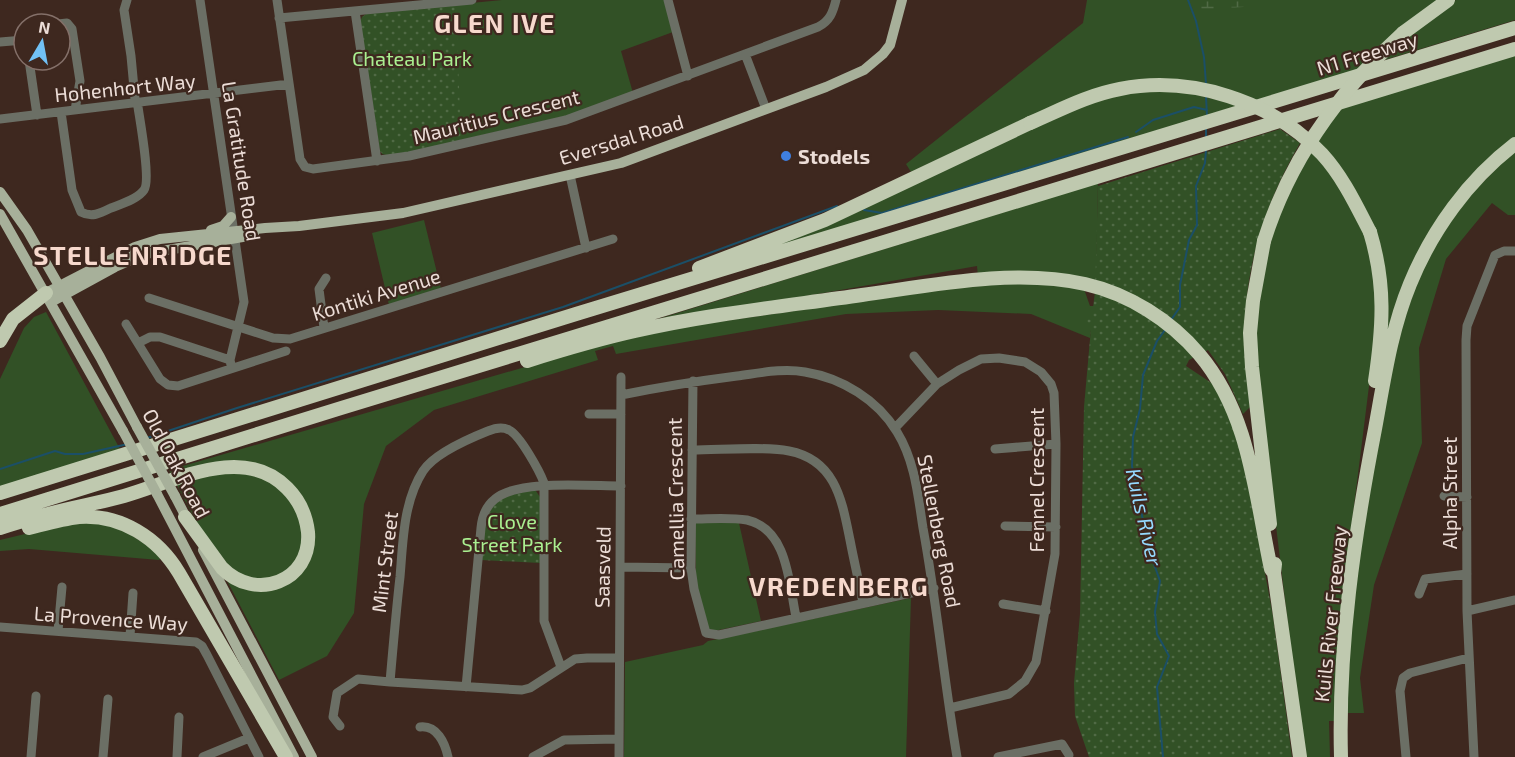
<svg xmlns="http://www.w3.org/2000/svg" width="1515" height="757" font-family="'Exo 2',sans-serif">
  <style>
    .grass { fill: #325126 }
    .wetland { fill: url(#wetland-marsh) }
    .park { fill: url(#park-dots) }
    .lines { fill: none; stroke-linecap: round; stroke-linejoin: round }
    .stream { stroke: #1b4f67; stroke-width: 2 }
    .minor { stroke: #6b6f65; stroke-width: 9 }
    .major { stroke: #a7b09a; stroke-width: 10 }
    .highway { stroke: #bfc9af; stroke-width: 14 }
    .major-bridge { stroke: #a7b09a; stroke-width: 10 }
    .highway-bridge { stroke: #bfc9af; stroke-width: 14 }
    .shop-dot { fill: #3f7fe0; stroke: #3e281f; stroke-width: 2 }
    .labels { text-anchor: middle; dominant-baseline: central; stroke-width: 4.5; stroke-linejoin: round; paint-order: stroke }
    .street-label { font-size: 20px; fill: #ecddd7; stroke: #3e281f }
    .park-label { font-size: 20px; fill: #aaef90; stroke: #3e281f }
    .poi-label { font-size: 20px; font-weight: bold; fill: #ecddd7; stroke: #3e281f; text-anchor: start }
    .water-label { font-size: 21px; font-style: italic; fill: #95daff; stroke: #3e281f }
    .district-label { font-size: 26px; font-weight: bold; letter-spacing: 1.5px; fill: #f7d9cd; stroke: #3e281f }
  </style>
  <defs>
    <pattern id="wetland-marsh" width="20" height="14" patternUnits="userSpaceOnUse" patternTransform="scale(1.5)"><rect width="20" height="14" fill="#325126"/><path d="M1 5h8M5 5V1M11 12h8M15 12V8" fill="none" stroke="#506a45"/></pattern>
    <pattern id="park-dots" width="8" height="8" patternUnits="userSpaceOnUse" patternTransform="scale(1.5)"><rect width="8" height="8" fill="#325126"/><path d="M2 2h.1M6 6h.1" fill="none" stroke="#506a45" stroke-width="1.8" stroke-linecap="round"/></pattern>
  </defs>
  <rect width="100%" height="100%" fill="#3e281f"/>
  <path class="grass" d="M502 0H665L673 32 621 51 633 93 583 112 390 156 382 154 362 17 368 13Z
    M1087 0H1437L1406 23 1356 70 1256 101 1178 80 1029 117 911 172 906 164 1083 23Z
    M1456 0H1515V20L1378 62 1431 16Z
    M1515 55V140L1454 201 1387 350 1373 226 1350 181 1315 140 1336 110Z
    M1176 90 1240 105 782 247 781 242 1084 104 1138 91Z
    M1309 149 1327 168 1362 224 1376 274 1375 338 1343 594 1337 721H1329L1330 757H1304L1254 344 1267 242Z
    M1515 149V215H1508L1492 203 1446 259 1419 348 1422 443 1374 585 1360 678 1364 713H1346L1351 619 1374 458 1396 342 1423 266 1457 209Z
    M1098 183 1096 284 978 277 977 266 659 322 658 319Z
    M424 220 441 289 389 305 372 233Z
    M1046 283 1084 289 1090 306H1094L1090 338 1031 314 938 310 846 314 616 354 613 346 595 351 598 360 434 410 386 446 364 504 354 613 327 656 279 680 169 470 594 347 675 328 977 285Z
    M46 312 121 451 0 488V379L24 328 34 317Z
    M79 521 119 527 163 556 159 560 29 549 0 551V540Z
    M695 522 739 523 761 621 714 631 709 630 696 582Z
    M911 598 906 757H624L625 662 703 645 708 641Z"/>
  <path class="wetland" d="M1185 0H1257L1256 5C1244 8 1234 7 1222 8 1208 9 1205 14 1189 12Z"/>
  <path class="park" d="M456 5 461 141 390 156 380 152 360 22 362 17 368 13Z
    M1280 129 1300 143C1264 205 1243 271 1245 343 1245 365 1248 386 1250 407L1243 414 1225 374 1208 350 1189 360 1186 366 1213 384 1230 414 1242 450 1273 616 1292 757H1089L1075 716 1074 683 1080 614 1084 407 1091 328H1087L1085 317 1092 315 1095 292 1098 186Z
    M532 490 536 491 540 497V563L481 560C483 538 482 509 504 497 511 493 523 492 532 490Z"/>
  <g class="lines">
    <path class="stream" d="M1188 0 1196 21 1204 57 1206 84
      M1206 96 1207 117
      M1136 132 1153 120 1194 107 1207 110
      M1206 138V126
      M864 210 882 213 1128 137
      M1171 320 1180 307V285L1189 240 1197 225 1196 186 1205 163 1206 150
      M147 438 237 408 563 307 837 206
      M0 469 55 451 65 454H83L128 444
      M1163 757 1157 687 1169 656 1157 634 1155 612 1160 581 1149 550 1132 466 1133 437 1140 409 1143 375 1157 341 1165 330"/>
    <path class="minor" d="M200 0 244 302 230 360
      M277 0 300 159 305 167 313 169 409 156 566 120 818 27C830 21 833 12 836 0
      M668 0 688 76
      M355 11 377 161
      M279 18 472 0
      M58 24 67 23 72 29 80 81 75 110
      M0 42 24 40
      M745 54 766 109
      M29 60 37 115
      M61 112 72 190 81 212C92 218 101 213 111 208 121 204 138 199 144 190 151 181 140 121 138 107L135 99 131 56 124 10 127 0
      M0 119 289 84
      M570 175 586 248
      M149 298 273 338 290 339 613 239
      M126 324 160 379 168 385 178 386 286 351
      M324 328 319 289 326 278
      M138 343 150 337H160L230 360 231 365
      M914 356 937 384
      M693 381 691 568 694 589 706 633 719 635 934 588
      M621 395C660 387 698 381 737 376 760 373 783 368 805 372 842 378 878 400 897 432 915 461 918 496 923 528 937 604 944 681 957 757
      M589 414H621
      M895 428 937 384 959 370 981 359 999 358 1025 362 1041 372 1051 384 1054 393 1056 444 1055 554 1036 662 1025 681 1009 694 950 708
      M995 449 1056 444
      M692 450C721 450 762 446 789 451 836 460 842 501 850 540 854 561 859 582 863 603
      M1444 496 1467 497
      M691 519C709 519 729 517 747 520 788 529 789 584 796 617
      M1005 526 1056 527
      M620 567 691 568
      M1419 594 1425 579 1467 574
      M1003 604 1046 611
      M1467 611 1515 600
      M0 627 196 642 202 646 207 655 259 757
      M58 631 62 587
      M130 636 133 593
      M561 667 544 621V483C540 472 520 435 509 430 502 426 495 428 488 431 468 439 434 454 423 471 403 502 403 543 400 577 396 612 393 647 390 682L522 690 530 688 575 659 587 658H619
      M466 687 481 528C482 517 486 506 495 499 518 479 590 486 621 486
      M340 726 333 717 337 693 358 679 390 682
      M420 727C437 725 445 743 448 757
      M31 757 36 696
      M103 757 108 699
      M177 757 179 717
      M203 757 249 738
      M533 757 564 740 619 739
      M619 757 621 377
      M998 757 1062 744 1069 755
      M1406 757 1400 691 1403 678 1410 673 1468 658
      M1474 757 1467 611 1466 340 1467 326 1495 255 1504 251H1515"/>
    <path class="major" d="M0 192 27 230 100 357 137 427
      M0 214 123 431
      M211 230 223 226 231 217
      M46 293 135 247 160 239 265 228 299 226 403 213 621 163 826 87 864 70 883 54 890 45 902 0
      M51 302 115 267 145 254 254 235
      M157 494 294 757
      M175 496 189 523
      M203 550 312 757"/>
    <path class="highway" d="M1403 33 1448 0
      M1370 232C1386 285 1383 327 1375 381
      M1264 241 1253 301 1250 333 1252 367 1270 524
      M699 268 825 220 1030 123
      M0 341 13 319 46 293
      M527 361C562 350 599 339 635 331 709 314 786 306 862 295 933 285 1015 268 1085 284 1129 294 1170 320 1199 354 1250 414 1255 495 1271 569L1274 573
      M0 493 576 314 1515 28
      M0 514C504 356 1010 205 1515 49
      M0 528C16 523 32 518 48 514 73 507 99 503 124 496 174 482 243 443 287 488 299 500 306 515 308 532 312 582 255 602 222 568L185 517
      M29 528C45 524 62 519 79 517 121 514 158 538 179 573L286 757
      M1275 564 1274 573 1300 757
      M1341 757C1338 647 1354 537 1375 429 1384 380 1391 330 1410 284 1432 230 1469 179 1515 144"/>
    <path class="major-bridge" d="M137 427 175 496
      M123 431 157 494"/>
    <path class="highway-bridge" d="M1030 123C1060 110 1088 95 1120 89 1191 75 1272 101 1322 154 1343 177 1356 205 1370 232
      M1264 241C1290 158 1339 91 1403 33"/>
  </g>
  <circle class="shop-dot" cx="786" cy="156" r="6"/>
  <g class="labels">
    <g class="street-label">
      <text transform="translate(1367 53) rotate(-17)">N1 Freeway</text>
      <text transform="translate(125 87) rotate(-6)">Hohenhort Way</text>
      <text transform="translate(496 116) rotate(-14)">Mauritius Crescent</text>
      <text transform="translate(621 139) rotate(-17)">Eversdal Road</text>
      <text transform="translate(242 161) rotate(81)">La Gratitude Road</text>
      <text transform="translate(376 294) rotate(-17)">Kontiki Avenue</text>
      <text transform="translate(177 463) rotate(62)">Old Oak Road</text>
      <text transform="translate(1036 480) rotate(-90)">Fennel Crescent</text>
      <text transform="translate(1449 493) rotate(-90)">Alpha Street</text>
      <text transform="translate(675 499) rotate(-91)">Camellia Crescent</text>
      <text transform="translate(940 531) rotate(79)">Stellenberg Road</text>
      <text transform="translate(384 562) rotate(-83)">Mint Street</text>
      <text transform="translate(602 567) rotate(-89)">Saasveld</text>
      <text transform="translate(1330 614) rotate(-84)">Kuils River Freeway</text>
      <text transform="translate(111 618) rotate(4)">La Provence Way</text>
    </g>
    <g class="park-label">
      <text x="412" y="58">Chateau Park</text>
      <text x="512" y="521">Clove<tspan x="512" dy="23">Street Park</tspan></text>
    </g>
    <g class="poi-label">
      <text x="798" y="156">Stodels</text>
    </g>
    <g class="water-label">
      <text transform="translate(1145 517) rotate(77)">Kuils River</text>
    </g>
    <g class="district-label">
      <text x="495" y="22">GLEN IVE</text>
      <text x="133" y="254">STELLENRIDGE</text>
      <text x="839" y="585">VREDENBERG</text>
    </g>
  </g>
  <g transform="translate(42 42) rotate(10)"><circle r="28" fill="#3e281f" stroke="#847069" stroke-width="1.5"/>
  <path d="M0-4.5L10 22L0 15L-10 22Z" fill="#71c1f5"/>
  <text y="-9" font-size="16" font-weight="bold" text-anchor="middle" fill="#ecddd7">N</text>
  </g>
</svg>
